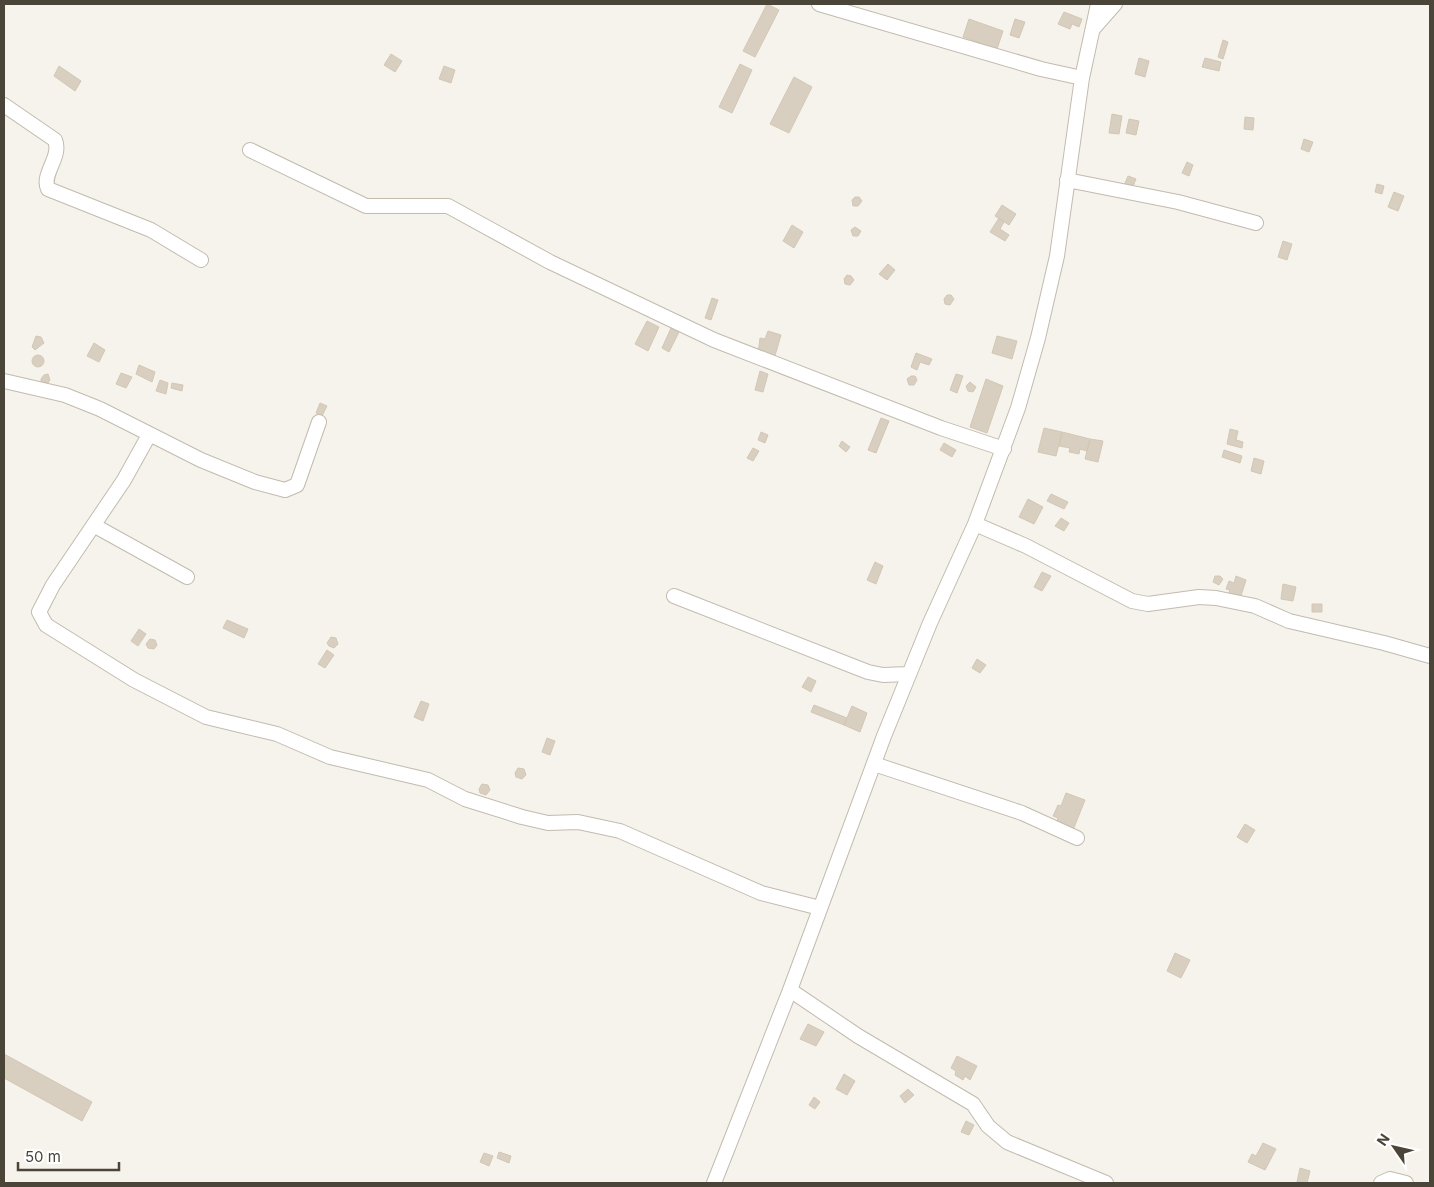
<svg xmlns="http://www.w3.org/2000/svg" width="1434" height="1187" font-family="Inter,sans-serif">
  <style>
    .building { fill: #d8cfc1; stroke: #d3c7b4 }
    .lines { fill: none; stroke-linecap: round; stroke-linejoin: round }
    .minor-casing { stroke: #c2bbae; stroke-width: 16 }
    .minor { stroke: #fff; stroke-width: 14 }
  </style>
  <rect width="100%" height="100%" fill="#f6f3ec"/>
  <path class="building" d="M767 4 779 10 755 57 743 51Z
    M1064 12 1082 19 1079 27 1072 24 1070 29 1058 24Z
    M969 19 1003 31 997 49 963 37Z
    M1015 19 1025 22 1019 38 1010 35Z
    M1223 40 1228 42 1223 59 1218 57Z
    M391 54 402 61 395 72 384 65Z
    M1139 58 1149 61 1145 77 1135 74Z
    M1205 58 1221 62 1219 71 1202 67Z
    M740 64 752 70 732 113 719 107Z
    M59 66 81 81 75 91 54 76Z
    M444 66 455 70 451 83 439 79Z
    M794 77 812 87 789 133 770 124Z
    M1112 114 1122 116 1119 134 1109 133Z
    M1245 117 1254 118 1253 130 1244 129Z
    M1129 119 1139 121 1136 135 1126 133Z
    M1304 139 1313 142 1309 152 1301 149Z
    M1187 162 1193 165 1189 176 1182 173Z
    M1128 176 1136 179 1131 191 1123 188Z
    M1377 184 1384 186 1382 194 1375 192Z
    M1394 192 1404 196 1398 211 1388 207Z
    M855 197H859L862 201 858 206H853L852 200Z
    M1002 205 1016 214 1009 225 995 216Z
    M999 218 1004 222 1000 229 1009 235 1005 241 990 232Z
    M792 225 803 232 794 248 783 241Z
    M855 227 861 231 858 236H853L851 230Z
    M1283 241 1292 244 1287 260 1278 257Z
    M888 264 895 270 887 280 879 274Z
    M847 275 851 276 854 280 850 285 845 284 844 279Z
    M947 295H951L954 299 950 305 945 304 944 299Z
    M712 298 718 300 711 320 705 318Z
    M647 321 659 327 648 351 635 344Z
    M671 328 679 332 669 352 662 348Z
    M768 331 781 335 774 359 758 354 760 338 765 339Z
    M36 336 41 337 44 343 35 350 32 347Z
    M997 336 1017 341 1012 359 992 353Z
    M94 343 105 350 99 362 87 356Z
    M916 353 932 359 929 365 920 362 917 370 911 367Z
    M32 361a6 6 0 1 1 12 0a6 6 0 1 1-12 0Z
    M139 365 155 372 152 382 136 374Z
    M760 371 768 374 763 392 755 390Z
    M121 373 132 377 126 388 116 384Z
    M48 374 50 380 46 386 41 384V379L44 375Z
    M956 374 963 376 957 393 950 390Z
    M911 376H915L917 380 914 385H909L907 379Z
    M986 379 1003 386 987 433 970 427Z
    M160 380 168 383 166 394 156 391Z
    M970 382 976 387 973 392 968 391 966 386Z
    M172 383 183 385 182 391 171 388Z
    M320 403 327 406 322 416 316 413Z
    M881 418 889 421 876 453 868 450Z
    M1044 428 1062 432 1056 456 1038 452Z
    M1230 429 1238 431 1236 440 1243 442 1242 448 1227 444Z
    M761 432 768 435 765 443 758 440Z
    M1062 432 1090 439 1087 451 1080 449 1079 454 1069 452 1070 448 1059 446Z
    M1090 439 1103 441 1098 462 1085 459Z
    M842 441 850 447 846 452 839 446Z
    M944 443 956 450 952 457 940 450Z
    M753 448 759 451 753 461 747 458Z
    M1224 450 1242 456 1240 463 1222 457Z
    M1254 458 1264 461 1261 474 1251 471Z
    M1051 494 1068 502 1064 509 1047 501Z
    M1028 499 1043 507 1034 524 1019 517Z
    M1061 518 1069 523 1064 531 1055 526Z
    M875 562 883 566 876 584 867 580Z
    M1042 572 1051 576 1042 591 1034 587Z
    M1215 576H1220L1223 579 1219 585 1213 582Z
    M1236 576 1246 580 1240 599 1228 595 1230 590 1226 589 1229 581 1234 583Z
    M1283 584 1296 587 1293 601 1281 599Z
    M1312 604H1322V612H1312Z
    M227 620 248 629 244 638 223 628Z
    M139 629 146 634 138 646 131 641Z
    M331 637 336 638 338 644 334 648 329 646 327 643Z
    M150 639 155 640 157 645 154 649 148 648 146 644Z
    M327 650 334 655 325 668 318 664Z
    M977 659 986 665 980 673 972 668Z
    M808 677 816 681 811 692 802 687Z
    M421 701 429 704 423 721 414 717Z
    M814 705 847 718 844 725 811 712Z
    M852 706 867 713 860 732 844 725Z
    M547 738 555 741 550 755 542 752Z
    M518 768 524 769 526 775 522 779 516 777 515 773Z
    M482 784 488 785 490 790 486 795 480 793 479 789Z
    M1066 793 1085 800 1073 830 1056 824 1058 818 1053 816 1058 805 1061 806Z
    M1245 824 1255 830 1247 843 1237 837Z
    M1175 953 1190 960 1181 978 1167 971Z
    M808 1024 824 1032 816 1046 800 1039Z
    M4 1054 92 1102 82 1121 4 1078Z
    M957 1056 977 1066 970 1080 965 1076 963 1080 955 1075 956 1071 951 1068Z
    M844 1074 855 1081 847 1095 836 1089Z
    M908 1089 914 1095 905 1103 900 1096Z
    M814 1097 820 1102 815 1109 809 1105Z
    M966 1121 974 1125 969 1135 961 1132Z
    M1263 1143 1276 1149 1265 1170 1248 1162 1252 1154 1256 1156Z
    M499 1152 511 1156 509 1163 497 1158Z
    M484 1153 493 1156 489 1166 480 1162Z
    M1300 1168 1310 1171 1307 1183 1297 1182Z"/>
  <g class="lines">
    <g class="minor-casing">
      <path id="minor" d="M819 4 1041 69 1082 78
        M1093 29 1115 4
        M4 105 55 140C62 157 41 174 48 189L151 230 201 260
        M250 150 366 206H448L550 262 714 340 941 428 1004 449
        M1067 180 1178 202 1256 223
        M4 381 65 395 100 409 201 460 255 482 285 490 297 485 319 422
        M149 435 124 480 53 585 39 612 46 625 134 680 206 717 277 734 330 757 428 780 465 799 522 817 548 823 578 822 620 831 761 893 820 908
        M975 524 1026 546 1132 601 1148 604 1199 597 1216 598 1255 606 1289 621 1384 643 1430 656
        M95 526 187 577
        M674 596 868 672 883 675 909 674
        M874 764 1022 813 1077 838
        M790 990 858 1036 973 1104 988 1126 1007 1142 1106 1183
        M714 1183 790 990 884 736 930 623 975 524 1018 408 1038 338 1057 256 1082 78 1098 4
        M1381 1183 1390 1179 1406 1183"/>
    </g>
    <use href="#minor" class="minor"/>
  </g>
  <rect width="1434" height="1187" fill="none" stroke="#4b4439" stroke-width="10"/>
  <g transform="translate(1394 1147) rotate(304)" stroke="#ffffff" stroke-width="4" paint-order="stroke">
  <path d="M0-4L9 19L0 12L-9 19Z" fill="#4b4439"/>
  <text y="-8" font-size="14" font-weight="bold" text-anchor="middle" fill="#4b4439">N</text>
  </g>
  <path d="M18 1162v8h101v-8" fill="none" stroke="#4b4439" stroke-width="2.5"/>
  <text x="25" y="1162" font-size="15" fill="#4b4439" stroke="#ffffff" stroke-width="4" paint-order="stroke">50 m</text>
</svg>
